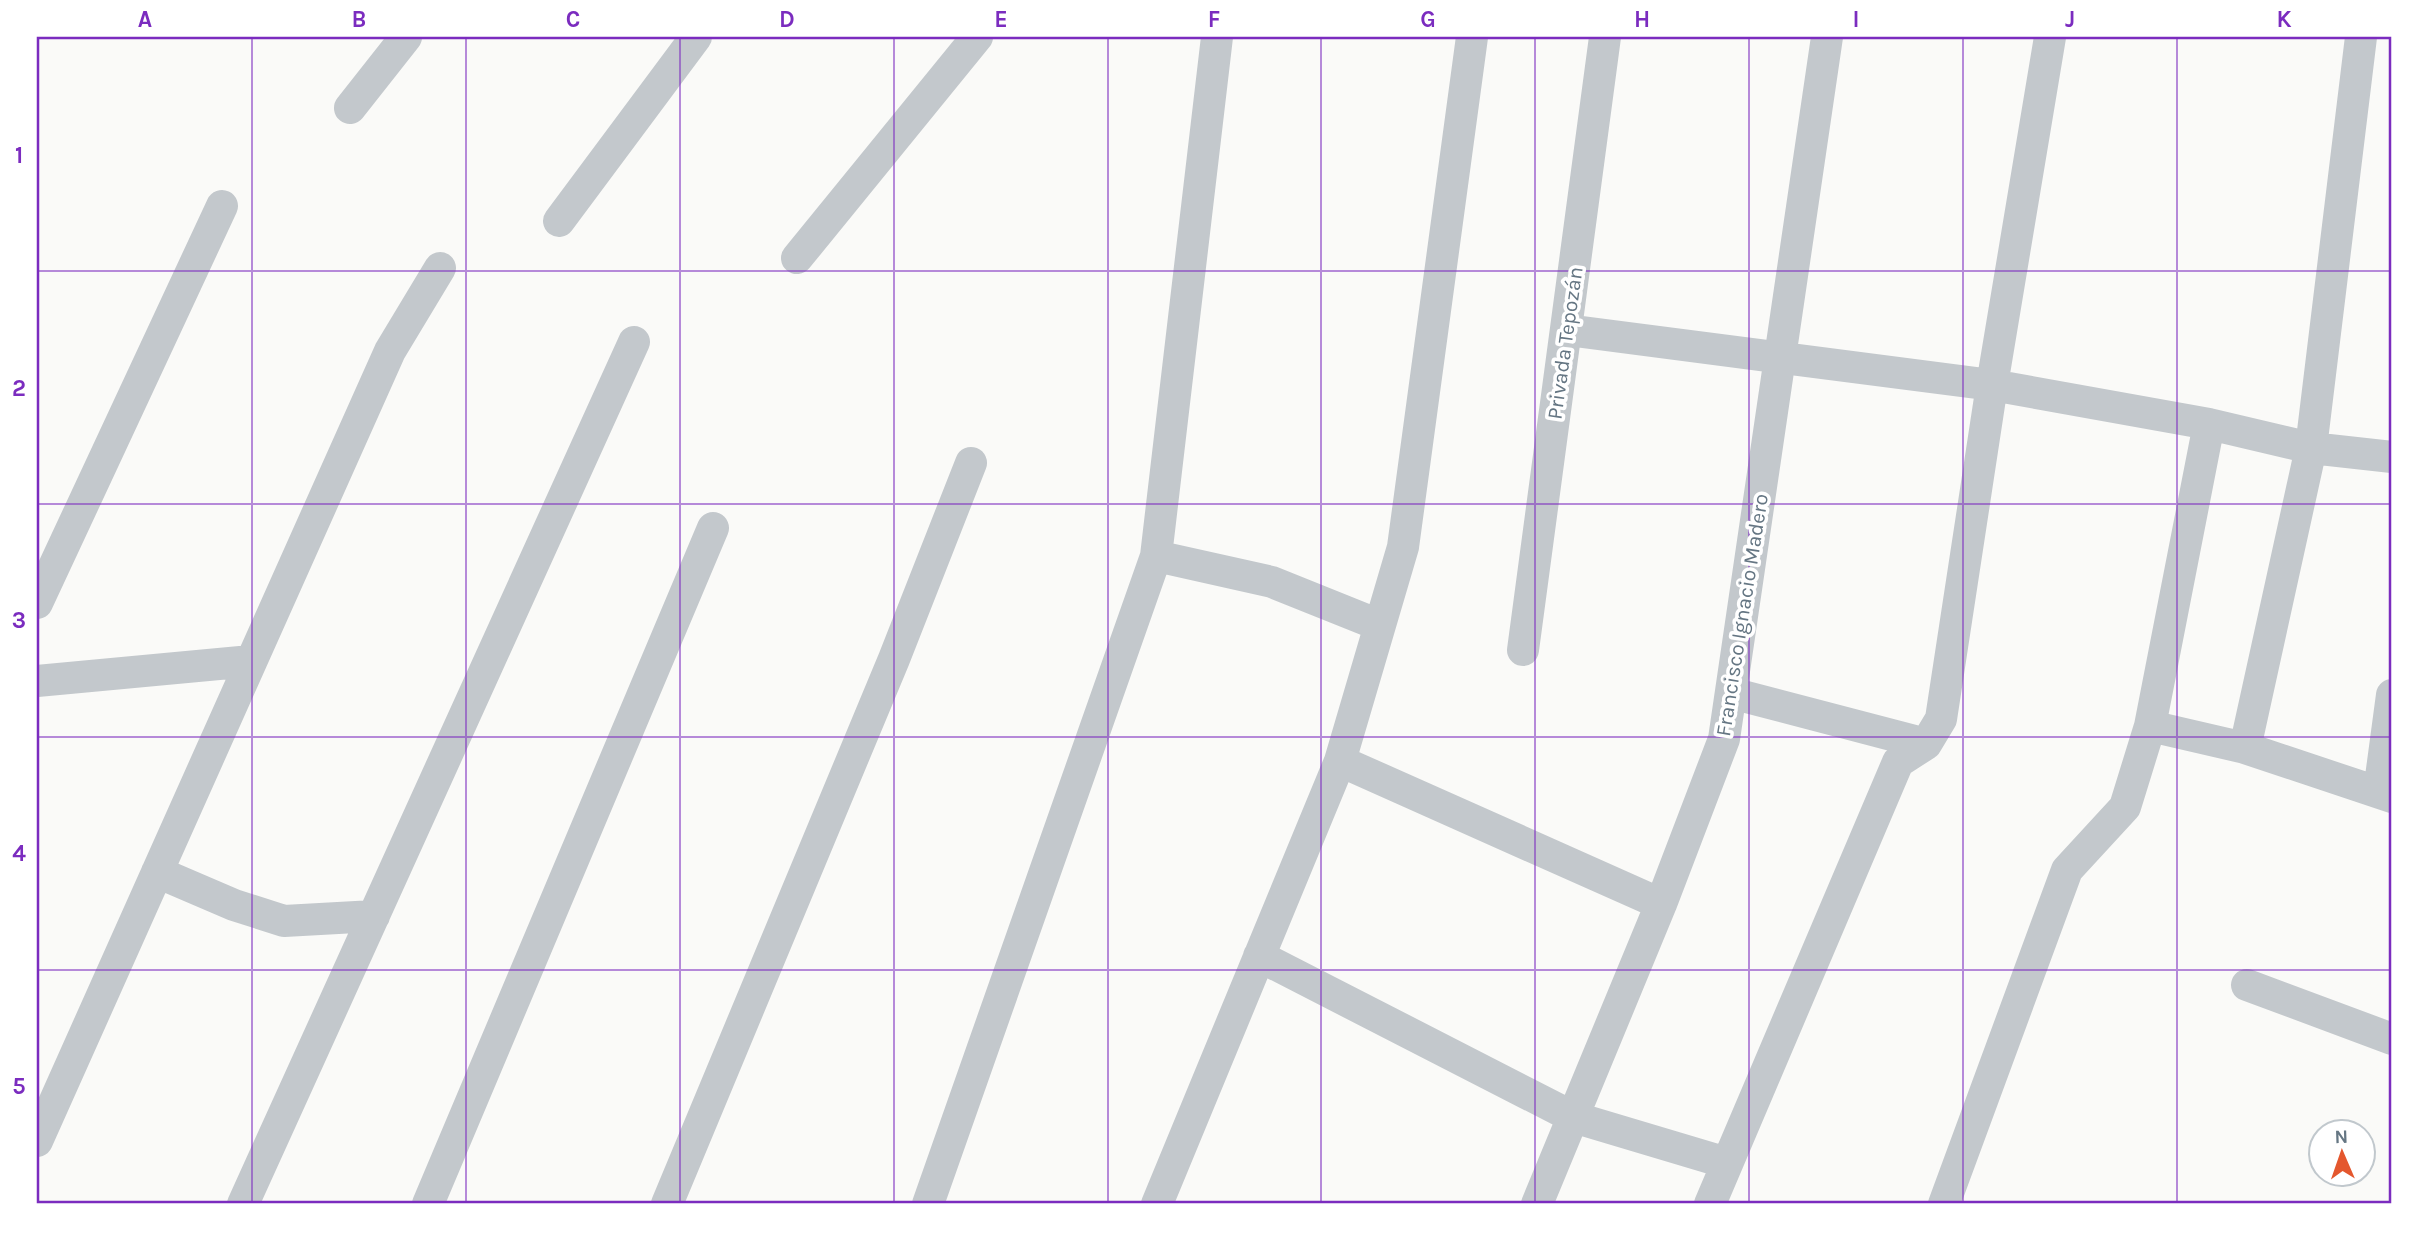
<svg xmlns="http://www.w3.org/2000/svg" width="2429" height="1241" font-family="Karla,sans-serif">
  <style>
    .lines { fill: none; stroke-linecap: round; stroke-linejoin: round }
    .minor { stroke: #c3c8cc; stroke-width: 32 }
    .grid { fill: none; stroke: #7b2cbf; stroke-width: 2; stroke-opacity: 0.55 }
    .labels { text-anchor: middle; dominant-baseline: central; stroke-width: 7; stroke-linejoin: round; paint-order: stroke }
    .street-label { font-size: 21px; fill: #657683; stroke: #fff }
    .neatline { fill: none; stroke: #7b2cbf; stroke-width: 2.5 }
    .grid-label { font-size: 23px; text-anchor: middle; font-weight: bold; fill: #7b2cbf }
  </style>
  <rect width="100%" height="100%" fill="#fafaf8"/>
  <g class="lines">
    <path class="minor" d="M350 108 406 37
      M559 221 696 37
      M797 258 977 37
      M1567 330 1992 385 2209 424 2311 448 2392 457
      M1156 556 1272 582 1379 625
      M37 603 222 206
      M1523 650 1605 37
      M37 681 251 661
      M1731 693 1926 744
      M2150 726 2245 748 2392 797
      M2245 748 2311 448 2361 37
      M1340 761 1661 904
      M2379 792 2392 695
      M157 872 234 905 284 921 374 916
      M1259 956 1573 1117 1727 1163
      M2247 985 2392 1039
      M37 1141 390 351 440 268
      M243 1204 634 342
      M428 1204 713 528
      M667 1204 894 659 971 463
      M928 1204 1156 556 1217 37
      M1157 1204 1340 761 1403 547 1472 37
      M1537 1204 1661 904 1724 739 1827 37
      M1710 1204 1898 762 1926 744 1941 719 1992 385 2050 37
      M1944 1204 2067 870 2125 807 2150 726 2209 424"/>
  </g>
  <path class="grid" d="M252 37V1204M466 37V1204M680 37V1204M894 37V1204M1108 37V1204M1321 37V1204M1535 37V1204M1749 37V1204M1963 37V1204M2177 37V1204M37 271H2392M37 504H2392M37 737H2392M37 970H2392"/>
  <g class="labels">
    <g class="street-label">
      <text transform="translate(1565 343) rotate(-82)">Privada Tepozán</text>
      <text transform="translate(1742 615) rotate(-81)">Francisco Ignacio Madero</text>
    </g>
  </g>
  <rect width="2429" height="1241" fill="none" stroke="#ffffff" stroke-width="77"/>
  <g transform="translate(2342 1153) rotate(358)"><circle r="33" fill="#ffffff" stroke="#c1c8cd" stroke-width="2"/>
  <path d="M0-5L12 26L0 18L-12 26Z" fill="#e4572e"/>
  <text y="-10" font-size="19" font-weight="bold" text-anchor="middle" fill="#657683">N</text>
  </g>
  <rect x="38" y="38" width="2352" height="1164" class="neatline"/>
  <g class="grid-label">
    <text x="145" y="27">A</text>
    <text x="359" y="27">B</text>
    <text x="573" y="27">C</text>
    <text x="787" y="27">D</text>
    <text x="1001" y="27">E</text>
    <text x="1214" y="27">F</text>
    <text x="1428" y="27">G</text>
    <text x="1642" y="27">H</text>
    <text x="1856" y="27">I</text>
    <text x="2070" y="27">J</text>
    <text x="2284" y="27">K</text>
    <text x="19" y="163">1</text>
    <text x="19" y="396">2</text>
    <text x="19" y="628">3</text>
    <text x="19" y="861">4</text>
    <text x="19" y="1094">5</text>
  </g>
</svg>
